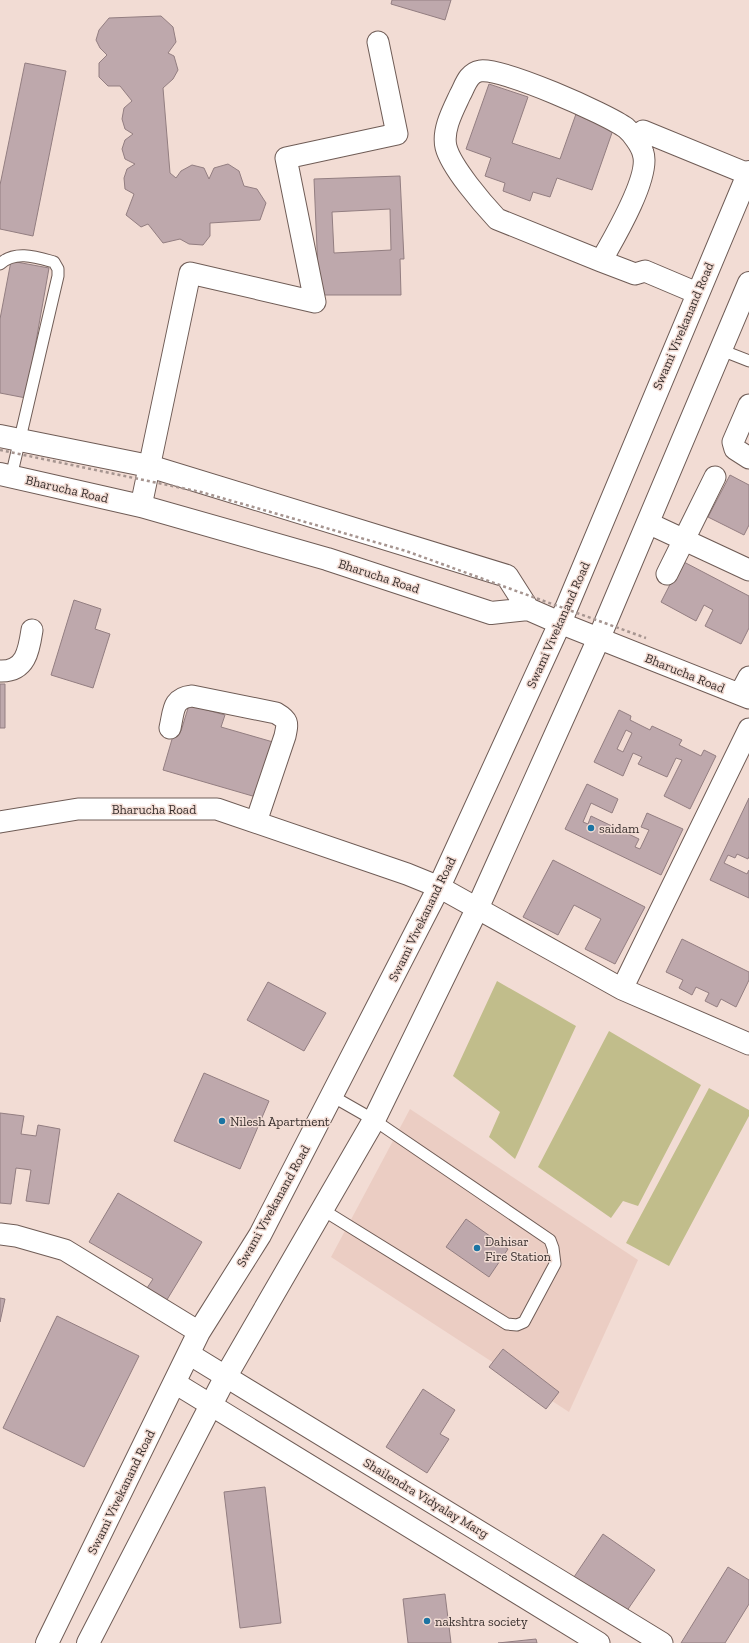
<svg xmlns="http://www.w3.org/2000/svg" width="749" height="1643" font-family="'Zilla Slab',serif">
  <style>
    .built { fill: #ebcdc3 }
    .green { fill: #c1bd8b }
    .building { fill: #bea8ac; stroke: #937e81; fill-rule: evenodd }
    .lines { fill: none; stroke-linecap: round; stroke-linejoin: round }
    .service-casing { stroke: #6f5c56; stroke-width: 13 }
    .minor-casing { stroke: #6f5c56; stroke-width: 23 }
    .tertiary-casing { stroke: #6f5c56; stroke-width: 24 }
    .secondary-casing { stroke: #6f5c56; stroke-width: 24 }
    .service { stroke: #fff; stroke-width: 11 }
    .minor { stroke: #fff; stroke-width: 21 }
    .tertiary { stroke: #fff; stroke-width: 22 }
    .secondary { stroke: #fff; stroke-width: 22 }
    .path-bridge { stroke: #a69590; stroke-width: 2.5; stroke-dasharray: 3 3; stroke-linecap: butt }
    .poi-dot { fill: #1b74a3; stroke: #f2dcd4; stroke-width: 1.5 }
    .labels { text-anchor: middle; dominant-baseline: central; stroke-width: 3; stroke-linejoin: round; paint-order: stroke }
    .street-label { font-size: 13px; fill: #39302e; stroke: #f2dcd4 }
    .poi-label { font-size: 13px; fill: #39302e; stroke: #f2dcd4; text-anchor: start }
  </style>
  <rect width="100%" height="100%" fill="#f2dcd4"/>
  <path class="built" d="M410 1109 638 1260 569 1412 331 1257Z"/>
  <path class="green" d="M497 981 576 1026 515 1159 489 1137 500 1112 453 1076Z
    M609 1031 701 1085 638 1206 623 1201 611 1218 538 1167Z
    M709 1088 749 1110V1116L669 1266 626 1243Z"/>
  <path class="building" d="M392 0H451L445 20 391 4Z
    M161 16 173 27 176 42 168 53 174 56 178 70 173 79 163 88 170 173 176 178 181 171 192 165 204 168 209 179 214 168 228 164 239 171 244 186 257 189 266 203 260 220 210 223V236L203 245 189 244 180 239 163 243 148 224 141 227 126 215 134 194 125 189 124 178 127 169 135 164 125 159 122 149 125 140 133 134 125 129 122 119 124 108 132 101 120 86H108L99 77V63L107 55 100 48 96 40 99 30 109 18Z
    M25 63 66 71 33 236 0 229V185Z
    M489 84 528 97 512 143 560 159 576 114 614 127 592 190 557 178 550 197 533 192 530 201 503 191 505 183 485 176 491 158 466 149Z
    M400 176 404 259H400L401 295H319L314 179ZM390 209 391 250 334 253 332 212Z
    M11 261 49 268 26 398 0 393V319Z
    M730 475 749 485V525L744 535 708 517Z
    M682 561 749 596V628L741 644 705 626 713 610 704 605 696 621 661 602Z
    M74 600 101 609 95 629 110 634 93 688 51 675Z
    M0 684H5V728H0Z
    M189 705 225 715 221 727 273 742 256 797 163 770 175 729 181 731Z
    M619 710 631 716 630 720 650 730 652 726 682 740 679 745 701 756 704 750 716 756 690 809 664 796 682 760 676 758 667 777 638 764 642 757 633 753 623 776 594 762ZM626 730 632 733 623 752 617 749Z
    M587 784 618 799 612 813 591 803 583 822 588 824 591 816 639 839 635 847 640 849 649 830 641 827 647 813 683 829 661 875 565 829Z
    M749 798V856L748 859 737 854 735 858 728 855 724 863 747 874 749 870V898L710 880Z
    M553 860 645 907 615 964 585 949 601 919 574 905 558 935 523 917Z
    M682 939 749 972V980L736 1007 721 999 717 1007 705 1001 709 993 696 987 692 995 679 988 683 980 666 972Z
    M268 982 326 1013 304 1051 247 1020Z
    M204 1073 269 1101 240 1169 174 1141Z
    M0 1113 24 1116 21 1134 36 1136 38 1125 60 1129 49 1204 26 1201 31 1170 16 1168 11 1204 0 1203Z
    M118 1193 202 1242 165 1303 145 1291 153 1279 89 1242Z
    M466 1219 508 1249 489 1277 446 1247Z
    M0 1298 5 1299 0 1322Z
    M57 1316 139 1356 84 1467 3 1428Z
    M503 1349 559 1392 546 1409 489 1367Z
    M423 1389 455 1410 440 1434 449 1439 427 1473 386 1447Z
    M265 1487 281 1623 240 1628 224 1492Z
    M603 1534 655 1570 626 1612 574 1577Z
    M728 1567 749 1580V1604L725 1643H681Z
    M445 1594 451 1643H408L403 1599Z
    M536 1639 537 1643H498Z"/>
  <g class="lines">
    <g class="service-casing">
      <path id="service" d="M0 264C15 250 36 257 54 262L58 269V276L11 477
        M721 350 749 361
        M323 1210 507 1324 517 1325 524 1322 555 1264 553 1248 550 1240 374 1120 332 1096"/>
    </g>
    <g class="minor-casing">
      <path id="minor" d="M643 131 748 174
        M601 261C613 240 651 176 643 153 641 145 632 133 626 128 607 114 501 67 480 71 468 73 465 86 460 95 453 110 442 130 446 147 451 167 483 204 497 219L601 261 635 274 645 271 697 293
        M749 405 733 442 735 449 749 458
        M141 506 190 273 315 302 286 158 397 134 378 42
        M648 523 749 570
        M667 574 715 477
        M560 623 749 698
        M0 671C26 672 29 650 32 630
        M740 694 749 677
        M170 728C174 711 172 698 192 696L276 713C288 720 288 722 285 736L256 822
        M0 822 78 809H217L407 874 439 887 622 989 749 1044
        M622 989 749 729
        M0 1234 16 1236 65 1250 199 1332
        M189 1354 662 1643
        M175 1383 599 1643"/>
    </g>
    <g class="tertiary-casing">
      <path id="tertiary" d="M0 436 149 466 507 576 528 609
        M0 474 141 506 327 559 491 613 528 609 560 623"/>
    </g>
    <g class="secondary-casing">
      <path id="secondary" d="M47 1643 199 1332 260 1235 439 887 560 623 749 172
        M88 1643 226 1376 374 1120 477 909 599 638 749 283"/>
    </g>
    <use href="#service" class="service"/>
    <use href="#minor" class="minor"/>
    <use href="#tertiary" class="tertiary"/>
    <use href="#secondary" class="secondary"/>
    <path class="path-bridge" d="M0 450 201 492 406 551 646 638"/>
  </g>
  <g class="poi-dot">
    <circle cx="591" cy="828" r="4"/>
    <circle cx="222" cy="1121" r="4"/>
    <circle cx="477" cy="1248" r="4"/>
    <circle cx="427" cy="1621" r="4"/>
  </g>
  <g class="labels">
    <g class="street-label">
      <text transform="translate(683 326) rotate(-67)">Swami Vivekanand Road</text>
      <text transform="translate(67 489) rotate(13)">Bharucha Road</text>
      <text transform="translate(379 576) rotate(18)">Bharucha Road</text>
      <text transform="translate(558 625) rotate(-66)">Swami Vivekanand Road</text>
      <text transform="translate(685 673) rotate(22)">Bharucha Road</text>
      <text x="154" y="809">Bharucha Road</text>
      <text transform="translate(422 919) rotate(-64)">Swami Vivekanand Road</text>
      <text transform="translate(273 1206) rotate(-61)">Swami Vivekanand Road</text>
      <text transform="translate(121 1492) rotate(-64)">Swami Vivekanand Road</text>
      <text transform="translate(426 1498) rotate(31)">Shailendra Vidyalay Marg</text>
    </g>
    <g class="poi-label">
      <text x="599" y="828">saidam</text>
      <text x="230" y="1121">Nilesh Apartment</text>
      <text x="485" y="1241">Dahisar<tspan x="485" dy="15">Fire Station</tspan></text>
      <text x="435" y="1621">nakshtra society</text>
    </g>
  </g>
</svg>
